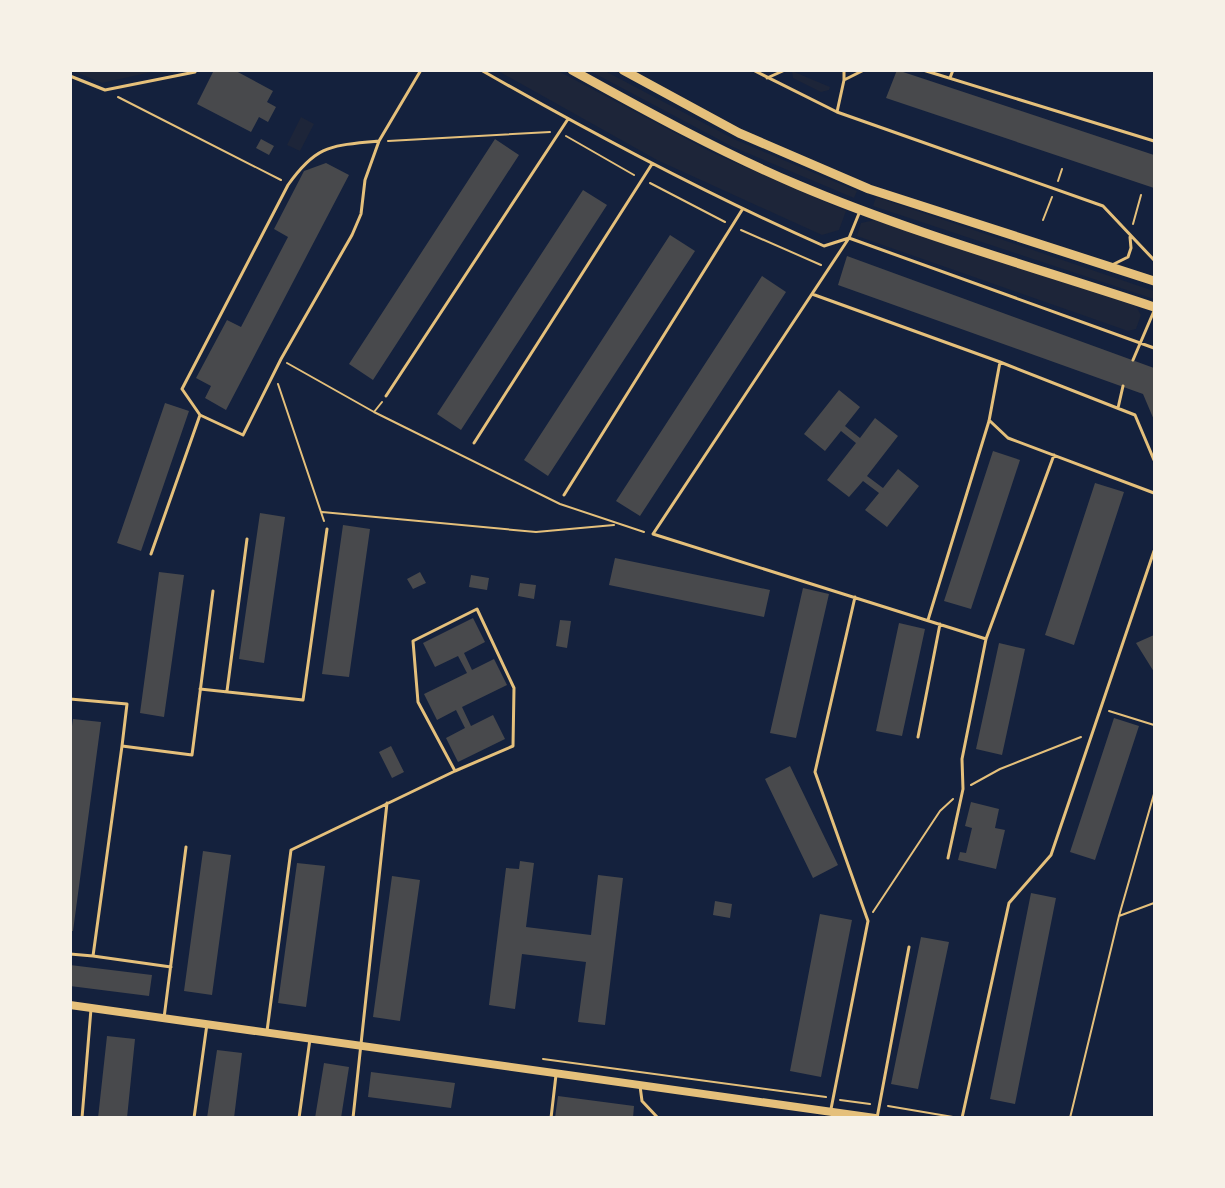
<svg xmlns="http://www.w3.org/2000/svg" width="1225" height="1188" font-family="'PT Sans',sans-serif">
  <style>
    .green { fill: #1d2539 }
    .building { fill: #48494c }
    .lines { fill: none; stroke-linecap: round; stroke-linejoin: round }
    .path { stroke: #e5c07b; stroke-width: 2 }
    .service { stroke: #e5c07b; stroke-width: 3 }
    .tertiary { stroke: #e5c07b; stroke-width: 8 }
    .primary { stroke: #e5c07b; stroke-width: 9 }
  </style>
  <rect width="100%" height="100%" fill="#14213d"/>
  <path class="green" d="M71 70H156V71L102 83Z
    M498 71H558L713 153 846 211 839 230 822 235 657 160Z
    M590 71H605L736 140 857 191 854 198 733 147Z
    M792 71 830 87 829 90 821 92 793 78Z
    M301 117 314 124 300 151 287 145Z
    M876 197 1154 291V299L873 206Z
    M875 220 1136 306 1141 315 1136 329 1128 331 857 236 861 223Z"/>
  <path class="building" d="M214 70H234L273 91 267 102 276 107 268 122 259 117 251 132 197 104Z
    M897 70 1154 155V188L886 98Z
    M261 139 274 146 269 155 256 148Z
    M495 139 519 155 373 380 349 364Z
    M326 163 349 175 226 410 205 398 211 386 196 378 227 320 241 327 288 237 274 229 304 171Z
    M583 190 607 205 461 430 437 414Z
    M670 235 695 251 548 476 524 460Z
    M847 256 1154 368V420L1143 394 838 285Z
    M762 276 786 292 640 516 616 501Z
    M839 390 860 407 845 426 860 438 875 418 898 436 867 476 883 488 898 469 919 486 887 527 865 510 879 493 863 481 849 497 827 480 856 443 841 431 825 451 804 434Z
    M165 403 189 411 141 551 117 543Z
    M993 451 1020 460 971 609 944 601Z
    M1095 483 1124 492 1074 645 1045 635Z
    M260 513 285 517 264 663 239 659Z
    M343 525 370 529 349 677 322 674Z
    M615 558 770 590 764 617 609 585Z
    M159 572 184 575 164 717 140 713Z
    M420 572 426 583 413 589 407 579Z
    M471 575 489 578 487 590 469 587Z
    M520 583 536 585 534 599 518 596Z
    M803 588 829 594 796 738 770 733Z
    M473 618 485 642 464 653 472 670 494 659 507 685 462 707 471 726 493 715 505 739 458 762 446 738 465 728 456 710 437 720 424 694 467 673 458 656 435 667 423 643Z
    M560 620 571 621 567 648 556 646Z
    M899 623 925 629 902 736 876 731Z
    M1154 635V672L1136 643Z
    M999 643 1025 649 1002 755 976 749Z
    M1114 718 1139 726 1095 860 1070 852Z
    M73 719 101 722 73 931H70V740Z
    M391 746 404 772 392 778 379 752Z
    M790 766 838 865 813 878 765 779Z
    M971 802 999 809 995 828 1005 830 996 869 958 860 960 852 966 853 972 828 965 826Z
    M203 851 231 855 212 995 184 991Z
    M520 861 534 863 526 927 591 935 598 875 623 878 605 1025 578 1022 586 962 522 954 515 1009 489 1005 506 868 519 869Z
    M297 863 325 866 306 1007 278 1003Z
    M392 876 420 880 400 1021 373 1017Z
    M1031 893 1056 898 1015 1104 990 1099Z
    M715 901 732 904 730 918 713 915Z
    M820 914 852 920 821 1077 790 1071Z
    M921 937 949 942 918 1089 891 1084Z
    M70 965 152 975 149 996 70 986Z
    M107 1036 135 1039 127 1118H98Z
    M217 1050 242 1053 234 1118H207Z
    M324 1063 349 1067 341 1118H315Z
    M371 1072 455 1083 451 1108 368 1097Z
    M558 1096 634 1106 633 1118H555Z"/>
  <g class="lines">
    <path class="path" d="M118 97 281 180
      M566 136 634 175
      M388 141 550 132
      M1058 181 1062 169
      M650 183 725 222
      M1043 220 1052 197
      M1133 224 1141 195
      M741 230 821 265
      M287 363 374 412 560 504 644 532
      M278 384 324 521
      M374 412 382 402
      M322 512 536 532 614 525
      M1109 711 1154 725
      M971 785 1000 769 1081 737
      M873 912 940 811 953 799
      M1119 916 1154 903
      M543 1059 826 1097
      M840 1100 870 1104
      M888 1106 953 1117
      M1070 1118 1119 916 1154 794"/>
    <path class="service" d="M481 70C593 134 706 194 824 246L849 238 1154 348
      M753 70 837 112 1103 206 1154 260
      M923 70 1154 141
      M70 76 105 90 195 72
      M767 78 785 70
      M950 78 953 70
      M844 80 864 70
      M837 112 844 80V70
      M860 211 849 238 653 534 986 639 962 759 963 789 948 858
      M1112 265 1128 257 1131 248 1130 237
      M812 294 1000 362 1135 415 1154 460
      M1133 360 1154 311
      M386 396 568 119
      M1118 408 1123 386
      M200 415 182 389 288 185C317 144 331 146 379 141
      M990 421 1008 438 1154 493
      M474 443 652 164
      M564 495 742 210
      M151 554 200 415 243 435 281 359 352 235 361 214 365 180 379 141 421 70
      M928 620 989 421 1000 362
      M986 639 1054 455
      M200 689 303 700 327 529
      M227 691 247 539
      M70 699 127 704 122 746 192 755 213 591
      M918 737 940 624
      M122 746 93 956 171 967
      M70 954 93 956
      M164 1018 186 847
      M267 1031 291 850 455 771 418 702 413 641 477 609 514 688 513 746 455 771
      M640 1086 642 1101 658 1118
      M831 1109 868 921 815 772 855 597
      M82 1118 91 1009
      M194 1118 207 1024
      M299 1118 310 1039
      M353 1118 387 803
      M551 1118 556 1075
      M877 1118 909 947
      M962 1118 1009 903 1051 855 1154 551"/>
    <path class="tertiary" d="M70 1005 875 1118"/>
    <path class="primary" d="M572 70C646 111 720 152 798 185 911 233 1037 268 1154 307
      M623 70 739 133 869 189 1154 281"/>
  </g>
  <rect width="1225" height="1188" fill="none" stroke="#f6f1e7" stroke-width="144"/>
</svg>
